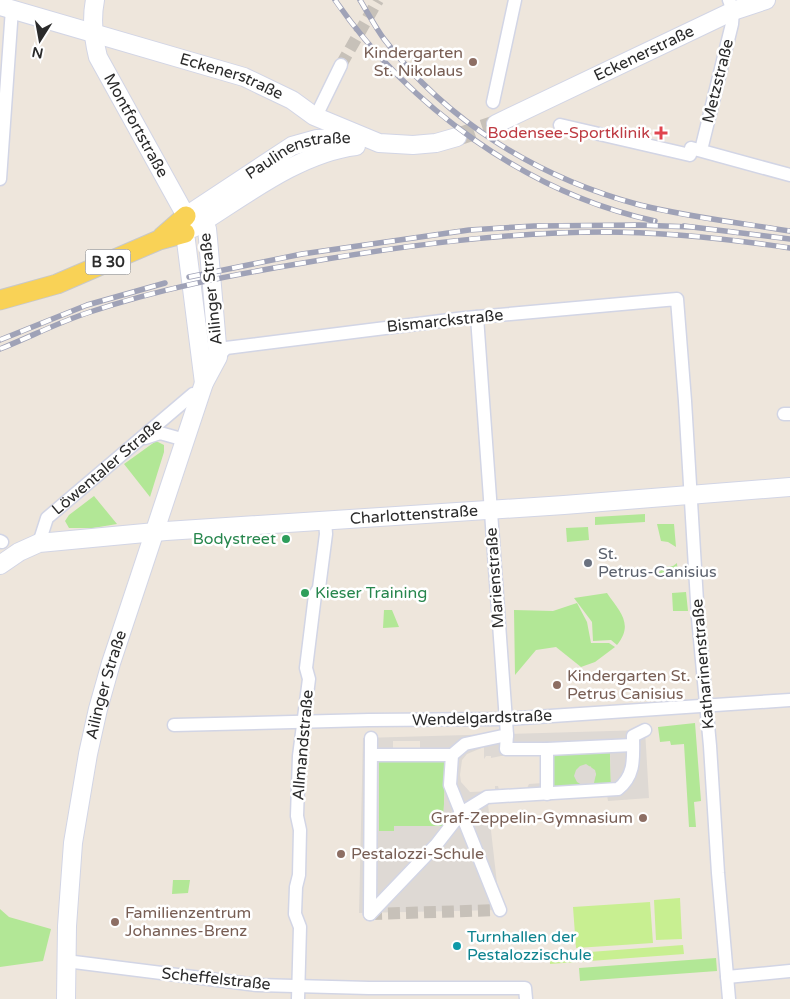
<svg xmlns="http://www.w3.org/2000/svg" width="790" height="999" font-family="'Varela Round',sans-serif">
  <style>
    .green { fill: #b2e796 }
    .pitch { fill: #c8ef91 }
    .plaza { fill: #ded9d4; fill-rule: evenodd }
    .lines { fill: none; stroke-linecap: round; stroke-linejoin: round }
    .street-tunnel { stroke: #c7c1b9; stroke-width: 12; stroke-dasharray: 12 6; stroke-linecap: butt }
    .secondary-tunnel { stroke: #c7c1b9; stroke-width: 18; stroke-dasharray: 18 9; stroke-linecap: butt }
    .street-casing { stroke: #d2d5e5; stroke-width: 15 }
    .secondary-casing { stroke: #d2d5e5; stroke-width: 20 }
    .primary-casing { stroke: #c8c8c8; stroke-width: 21 }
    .street { stroke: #fff; stroke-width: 12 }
    .secondary { stroke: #fff; stroke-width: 18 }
    .primary { stroke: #f9d256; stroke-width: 19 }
    .rail-casing { stroke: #9fa2b7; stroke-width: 5.5 }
    .rail { stroke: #fff; stroke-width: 4; stroke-dasharray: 11; stroke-linecap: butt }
    .education-dot { fill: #8d6e63; stroke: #fff; stroke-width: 2 }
    .health-dot { fill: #e0444e; stroke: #fff; stroke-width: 2 }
    .leisure-dot { fill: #2e9e5b; stroke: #fff; stroke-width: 2 }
    .worship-dot { fill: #6b7280; stroke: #fff; stroke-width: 2 }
    .culture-dot { fill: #0f9aa8; stroke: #fff; stroke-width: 2 }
    .labels { text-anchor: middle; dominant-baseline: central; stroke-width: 5; stroke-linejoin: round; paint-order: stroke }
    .shield { fill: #fff; stroke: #6b6b6b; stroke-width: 1 }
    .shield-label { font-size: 15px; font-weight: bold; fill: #2b2b2b }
    .education-label { font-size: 16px; fill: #785e54; stroke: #fff; text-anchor: start }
    .street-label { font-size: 16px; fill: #2b2b2b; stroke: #fff }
    .health-label { font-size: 16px; fill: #be3a42; stroke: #fff; text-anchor: end }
    .leisure-label { font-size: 16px; fill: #27864d; stroke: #fff; text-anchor: end }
    .worship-label { font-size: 16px; fill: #5b616d; stroke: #fff; text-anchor: start }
    .culture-label { font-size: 16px; fill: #0d838f; stroke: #fff; text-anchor: start }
  </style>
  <rect width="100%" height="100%" fill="#eee6dc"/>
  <path class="green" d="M156 441 164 445V452L150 497 124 464Z
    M94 496 117 524 93 528H69L65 521 69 515Z
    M645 514V522L595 525V517Z
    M657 524H674L676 547 668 542 661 541Z
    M588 527 589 540 567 542 566 528Z
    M677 563 678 578 658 579 659 572 665 567 673 566Z
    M686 592 688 611H673L672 593Z
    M607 593C620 612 634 624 617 645L611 640 593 641 592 622 574 598Z
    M577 603 587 622 591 643H609L615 647 595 662 581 667 556 647 536 650 515 675 514 610 553 611Z
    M384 610H392L399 627 383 628Z
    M695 723 701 801 694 802 696 827H689L684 744 671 745 670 741 660 742 658 727Z
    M610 751 611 786 591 787 596 774 590 766 582 786 551 789 550 754Z
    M446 760 443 826H394V831H379L378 761Z
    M173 880H190L188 893 172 894Z
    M0 909 9 917 51 929 43 961 0 967Z
    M716 958 717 971 580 981 579 968Z"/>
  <path class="pitch" d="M680 898 682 939 656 940 654 900Z
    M650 902 653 943 576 948 573 907Z
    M683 945 684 954 550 964V955Z"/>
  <path class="plaza" d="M645 730 649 798 608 801 607 795 488 804 500 910 359 913 363 738ZM420 741V749H393V741ZM484 747V759L486 756H491V758L501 756 542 754 543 783 529 784 526 790H499L498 786H495V791L470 792 461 782 460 775 462 760 467 754ZM610 752 611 786H591L594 783 596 774 595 770 586 764 580 766 576 770 574 776 577 782 582 785 552 789 550 754ZM446 760 443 826H394V831H379V761Z"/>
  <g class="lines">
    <path class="street-tunnel" d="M341 65 378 0
      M370 914 500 910"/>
    <path class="secondary-tunnel" d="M457 137 496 124"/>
    <g class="street-casing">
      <g id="street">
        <path d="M493 102 515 0"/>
        <path d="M320 108 341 65"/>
        <path d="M560 125 690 155 691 148 790 175"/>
        <path d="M701 150 732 24 733 11 729 0"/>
        <path d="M0 179 12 9"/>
        <path d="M477 317 507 735 465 744 452 755 450 785 500 910"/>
        <path d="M218 357 226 348 465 318 677 299 685 401 698 618 710 746 718 873 729 999"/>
        <path d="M784 414H790"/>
        <path d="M145 438 160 433 185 440"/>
        <path d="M0 541 2 542"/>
        <path id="s1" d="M39 543 47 518 193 394 200 395"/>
        <path d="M174 725 369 720 506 719 790 700"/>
        <path d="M507 735 506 749H547L633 745"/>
        <path d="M547 749V794"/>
        <path d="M371 755H452"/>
        <path d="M370 914 436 845 461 813 487 797 618 789C636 775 633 756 633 736L645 730"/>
        <path d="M370 914 371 738"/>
        <path d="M66 961 257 985 369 988H525L526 999"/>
        <path d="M727 977 790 971"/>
        <path d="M298 999 300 927 295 914 296 887 299 875 300 830 297 816 299 756 309 679 306 668 315 595 319 588 326 534 325 521"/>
      </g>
    </g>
    <g class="secondary-casing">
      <g id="secondary">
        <path id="s2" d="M95 0C91 20 93 37 98 57L186 216 185 233 204 383"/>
        <path id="s3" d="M0 6 244 77 292 100 314 116 379 143 413 145 436 143 457 137"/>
        <path id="s4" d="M496 124 733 11 766 0"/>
        <path id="s5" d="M186 216 292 146 317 139 349 138 358 140"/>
        <path d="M193 228C242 198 298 153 356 146"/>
        <path id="s6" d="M0 565 19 552 39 543 166 531 564 505 790 487"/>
        <path id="s7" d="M66 999 67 926 73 843 88 754 98 709 111 663 204 383 218 357 208 239 207 229 203 222"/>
      </g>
    </g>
    <g class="primary-casing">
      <path id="primary" d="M162 237 186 216
        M0 300 57 284 159 240 185 233"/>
    </g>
    <use href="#street" class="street"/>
    <use href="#secondary" class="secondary"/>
    <use href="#primary" class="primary"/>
    <g class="rail-casing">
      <path id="rail" d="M335 0C408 106 528 194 655 221
        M360 0C368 13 375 27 384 39 448 123 539 178 640 205 689 217 740 223 790 231
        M684 226 790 239
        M189 277 302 254 469 230 534 226 639 225 691 227
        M0 340 87 305 165 283
        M0 349C30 337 59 322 90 312 159 289 231 275 303 263 402 246 503 232 604 232 666 232 729 239 790 248"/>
    </g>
    <use href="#rail" class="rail"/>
  </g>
  <g class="education-dot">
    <circle cx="473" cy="62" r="5"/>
    <circle cx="557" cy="685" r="5"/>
    <circle cx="643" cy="818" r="5"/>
    <circle cx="341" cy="854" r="5"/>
    <circle cx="115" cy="922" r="5"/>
  </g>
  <path class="health-dot" d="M658.5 125.5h5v5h5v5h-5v5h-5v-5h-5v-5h5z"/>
  <g class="leisure-dot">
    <circle cx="286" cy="539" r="5"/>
    <circle cx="305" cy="593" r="5"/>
  </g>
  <circle class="worship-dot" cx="588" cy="563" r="5"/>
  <circle class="culture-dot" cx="457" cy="946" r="5"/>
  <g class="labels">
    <rect class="shield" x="85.5" y="249.5" width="45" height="25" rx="4"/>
    <g class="shield-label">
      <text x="108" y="262">B 30</text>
    </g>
    <g class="education-label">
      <text x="463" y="53" text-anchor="end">Kindergarten<tspan x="463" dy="18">St. Nikolaus</tspan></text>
      <text x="567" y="676">Kindergarten St.<tspan x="567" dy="18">Petrus Canisius</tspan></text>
      <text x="633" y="818" text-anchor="end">Graf-Zeppelin-Gymnasium</text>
      <text x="351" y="854">Pestalozzi-Schule</text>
      <text x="125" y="913">Familienzentrum<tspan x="125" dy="18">Johannes-Brenz</tspan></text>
    </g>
    <g class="street-label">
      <text stroke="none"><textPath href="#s4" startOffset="164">Eckenerstraße</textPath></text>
      <text stroke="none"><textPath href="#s3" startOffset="242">Eckenerstraße</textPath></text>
      <text transform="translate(718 81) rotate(-76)">Metzstraße</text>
      <text stroke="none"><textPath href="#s2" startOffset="136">Montfortstraße</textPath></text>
      <text stroke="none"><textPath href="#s5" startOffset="130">Paulinenstraße</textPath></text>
      <text transform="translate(211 289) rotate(-96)">Ailinger Straße</text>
      <text transform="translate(445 321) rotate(-6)">Bismarckstraße</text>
      <text stroke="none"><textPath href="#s1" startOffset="105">Löwentaler Straße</textPath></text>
      <text stroke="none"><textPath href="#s6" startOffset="421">Charlottenstraße</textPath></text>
      <text transform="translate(495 578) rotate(-94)">Marienstraße</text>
      <text transform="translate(703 664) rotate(-95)">Katharinenstraße</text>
      <text stroke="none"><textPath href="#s7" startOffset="318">Ailinger Straße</textPath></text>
      <text transform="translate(482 718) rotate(-2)">Wendelgardstraße</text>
      <text transform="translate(303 745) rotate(-85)">Allmandstraße</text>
      <text transform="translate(216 979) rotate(6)">Scheffelstraße</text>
    </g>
    <g class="health-label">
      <text x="650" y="133">Bodensee-Sportklinik</text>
    </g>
    <g class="leisure-label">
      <text x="276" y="539">Bodystreet</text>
      <text x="315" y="593" text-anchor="start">Kieser Training</text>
    </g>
    <g class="worship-label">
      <text x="598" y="554">St.<tspan x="598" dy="18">Petrus-Canisius</tspan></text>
    </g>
    <g class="culture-label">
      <text x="467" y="937">Turnhallen der<tspan x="467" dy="18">Pestalozzischule</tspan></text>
    </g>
  </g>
  <g transform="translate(40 40) rotate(191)" stroke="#ffffff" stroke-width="4" paint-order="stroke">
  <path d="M0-4L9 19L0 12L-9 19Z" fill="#2b2b2b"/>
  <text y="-8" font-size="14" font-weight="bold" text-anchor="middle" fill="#2b2b2b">N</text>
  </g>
</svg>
